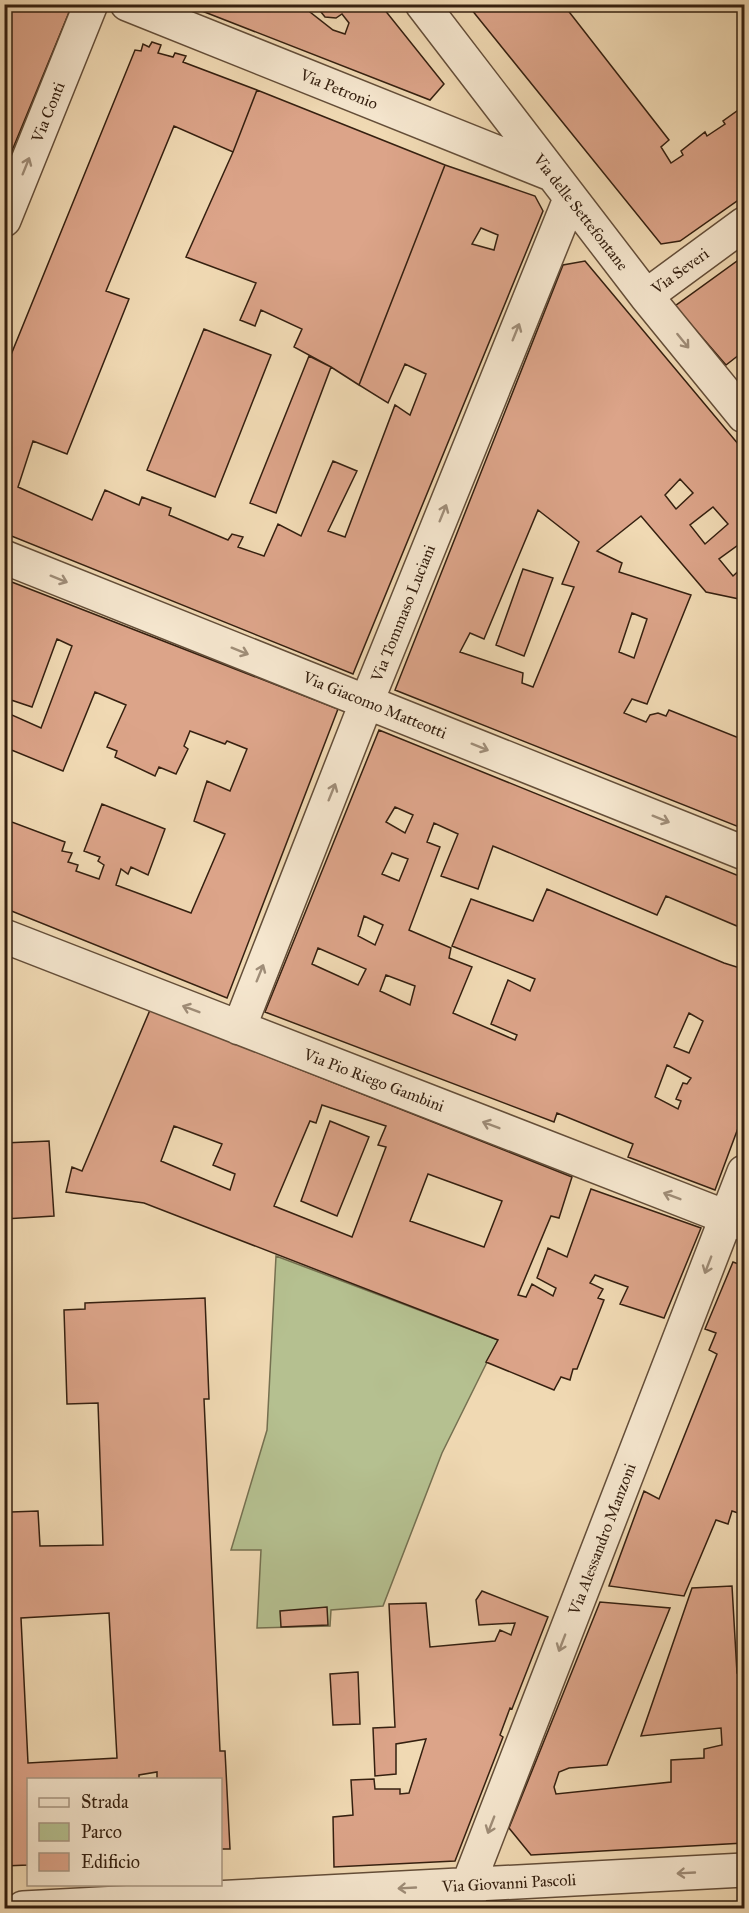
<svg xmlns="http://www.w3.org/2000/svg" width="749" height="1913" font-family="'IM FELL Great Primer',serif">
  <style>
    .green { fill: #b5c090; stroke: #757050; stroke-width: 1.5 }
    .building { fill: #dca489; stroke: #352010; stroke-width: 1.5; fill-rule: evenodd }
    .lines { fill: none; stroke-linecap: round; stroke-linejoin: round }
    .minor-casing { stroke: #644e39; stroke-width: 36 }
    .minor { stroke: #f5e6ce; stroke-width: 33 }
    .oneway { stroke: #9f8d78 }
    .labels { text-anchor: middle; dominant-baseline: central; stroke-width: 4.5; stroke-linejoin: round; paint-order: stroke }
    .street-label { font-size: 16px; fill: #352010; stroke: #f5e6ce }
  </style>
  <rect width="100%" height="100%" fill="#f0d9b3"/>
  <filter id="stains"><feTurbulence type="fractalNoise" baseFrequency=".00333" numOctaves="4"/><feColorMatrix values="0 0 0 0 .2 0 0 0 0 .09 0 0 0 0 .02 0 0 0 .5 -.17"/></filter>
  <radialGradient id="worn" r=".72"><stop offset=".6" stop-color="#630" stop-opacity="0"/><stop offset="1" stop-color="#630" stop-opacity=".3"/></radialGradient>
  <path class="green" d="M276 1256 498 1340 442 1453 383 1606 331 1610 330 1626 257 1628 261 1550H231L267 1430Z"/>
  <path class="building" d="M4 4H55L70 10 4 170Z
    M184 4H380L444 84 430 100ZM317 7 325 17 336 18 342 14 349 23 345 34 333 30 310 12Z
    M467 4H563L669 140 661 147 671 163 683 155 681 151 705 132 707 136 725 124 723 121 744 106V196L680 241 661 244Z
    M152 42 161 45 158 53 173 57 175 53 186 56 183 62 257 90 233 152 174 126 106 291 129 299 67 454 33 441 18 487 92 520 105 490 139 505 142 497 171 508 169 515 228 540 232 534 243 537 238 547 264 556 278 524 301 536 333 461 357 471 328 531 345 537 395 405 410 415 426 374 405 364 388 403 359 385 445 165 535 196 543 211 353 674 4 533V372L135 50 141 51 143 44 149 47ZM481 228 498 235 494 250 472 244Z
    M257 90 445 165 359 385 331 367 294 347 302 329 261 310 255 326 240 320 256 283 186 257 233 152Z
    M744 256V351L726 365 675 306Z
    M585 261 744 451V546L741 543 719 559 733 576 744 566V600L706 592 641 516 597 551 622 563 619 572 691 595 647 704 632 699 624 713 646 722 650 715 658 713 666 716 669 710 744 740V829L395 690 563 265ZM680 479 693 493 676 509 665 495ZM713 507 728 524 705 544 690 525ZM538 510 579 542 562 584 574 587 533 687 522 683 523 673 460 652 470 633 484 639ZM632 613 647 619 634 658 619 652Z
    M204 329 271 355 215 497 147 470Z
    M309 356 331 367 276 513 250 503Z
    M523 569 553 578 524 656 496 645Z
    M4 579 338 709 227 998 4 908V819L65 842 62 851 72 853 68 862 78 865 76 871 99 879 104 865 98 861 100 857 84 851 102 804 165 829 148 875 131 867 128 874 121 869 116 885 191 913 225 834 194 821 207 781 230 791 247 749 227 741 225 744 190 731 184 746 188 749 176 774 159 767 155 776 115 757 117 751 107 747 126 705 95 692 63 771 4 747ZM57 639 72 646 41 728 5 712 11 700 32 707Z
    M379 730 744 878V929L666 896 657 915 493 846 478 889 441 876 458 834 434 823 427 842 440 847 409 930 451 948 449 958 472 967 453 1013 515 1040 517 1035 491 1024 508 980 530 991 535 979 452 946 471 899 533 921 547 889 724 963 743 969 744 963V1112L715 1190 628 1157 633 1144 557 1113 554 1122 265 1012ZM395 807 413 815 405 833 386 822ZM392 853 408 859 399 881 382 874ZM364 916 383 925 375 945 358 936ZM318 948 366 969 358 985 312 964ZM386 975 415 986 410 1005 380 991ZM689 1013 703 1021 689 1053 674 1047ZM667 1065 691 1078 687 1084 683 1083 676 1099 681 1101 678 1109 655 1097Z
    M150 1010 572 1177 559 1218 551 1216 518 1295 526 1297 532 1284 553 1296 556 1288 537 1278 548 1248 567 1257 591 1189 701 1228 664 1318 620 1304 628 1287 595 1275 590 1283 603 1289 598 1298 604 1300 577 1369H573L570 1380 561 1377 554 1390 486 1362 498 1340 144 1203 66 1192 72 1167 82 1171ZM322 1105 386 1126 378 1145 386 1147 352 1237 274 1206 310 1121 316 1123ZM174 1126 222 1144 213 1165 235 1174 230 1190 161 1161ZM428 1174 502 1201 484 1247 410 1221Z
    M330 1121 369 1137 337 1216 301 1201Z
    M49 1141 54 1216 4 1219V1143Z
    M733 1262 744 1266V1515L732 1511 728 1524 716 1520 684 1596 609 1586 644 1491 659 1499 717 1354 709 1350 716 1333 705 1329Z
    M205 1298 209 1399H204L220 1751H225L230 1849H220V1780H157V1772L139 1775V1780H28V1865L4 1866V1505L11 1512 38 1511 40 1546 103 1545 98 1403 67 1404 64 1310 85 1309V1303ZM109 1613 117 1758 28 1763 21 1618Z
    M732 1586 737 1673H744V1843L531 1855 509 1828 600 1602 670 1608 607 1765 569 1768 559 1772 554 1787 556 1794 671 1782V1760L704 1758V1749L722 1745 721 1728 641 1736 692 1588Z
    M482 1591 548 1617 512 1709 510 1708 500 1735 503 1737 455 1861 334 1867 333 1817 353 1815 351 1780 374 1779 375 1789H400V1794L409 1793 426 1739 396 1744V1774L375 1776 373 1728 395 1727 389 1604 426 1603 430 1647 495 1641 500 1630 511 1635 515 1623 479 1625 476 1600Z
    M327 1607 328 1625 281 1627 280 1611Z
    M358 1672 360 1724 333 1725 330 1674Z"/>
  <g class="lines">
    <g class="minor-casing">
      <path id="minor" d="M127 4 551 174
        M422 4 646 296 744 416
        M4 220 91 4
        M646 296 744 224
        M4 557 744 853
        M4 936 744 1224
        M239 1028 367 701 570 199
        M23 1908 744 1870
        M470 1908 468 1885 744 1172"/>
    </g>
    <use href="#minor" class="minor"/>
  </g>
  <defs><path id="oneway-shaft" d="M-6 0H5M1.5-3L5.5 0L1.5 3" fill="none" stroke-width="1.6" stroke-linecap="round" stroke-linejoin="round" transform="scale(1.5)"/></defs>
  <g class="oneway">
    <use href="#oneway-shaft" transform="translate(26 166) rotate(-68)"/>
    <use href="#oneway-shaft" transform="translate(516 332) rotate(-68)"/>
    <use href="#oneway-shaft" transform="translate(683 341) rotate(51)"/>
    <use href="#oneway-shaft" transform="translate(443 513) rotate(-68)"/>
    <use href="#oneway-shaft" transform="translate(59 579) rotate(22)"/>
    <use href="#oneway-shaft" transform="translate(240 651) rotate(22)"/>
    <use href="#oneway-shaft" transform="translate(480 747) rotate(22)"/>
    <use href="#oneway-shaft" transform="translate(332 792) rotate(-68)"/>
    <use href="#oneway-shaft" transform="translate(661 819) rotate(22)"/>
    <use href="#oneway-shaft" transform="translate(260 973) rotate(-68)"/>
    <use href="#oneway-shaft" transform="translate(191 1009) rotate(-159)"/>
    <use href="#oneway-shaft" transform="translate(491 1125) rotate(-159)"/>
    <use href="#oneway-shaft" transform="translate(672 1196) rotate(-159)"/>
    <use href="#oneway-shaft" transform="translate(708 1265) rotate(111)"/>
    <use href="#oneway-shaft" transform="translate(562 1643) rotate(111)"/>
    <use href="#oneway-shaft" transform="translate(491 1825) rotate(111)"/>
    <use href="#oneway-shaft" transform="translate(686 1873) rotate(177)"/>
    <use href="#oneway-shaft" transform="translate(407 1888) rotate(177)"/>
  </g>
  <g class="labels">
    <g class="street-label">
      <text transform="translate(339 89) rotate(22)">Via Petronio</text>
      <text transform="translate(48 112) rotate(-68)">Via Conti</text>
      <text transform="translate(581 212) rotate(52)">Via delle Settefontane</text>
      <text transform="translate(680 271) rotate(-36)">Via Severi</text>
      <text transform="translate(403 613) rotate(-68)">Via Tommaso Luciani</text>
      <text transform="translate(375 705) rotate(22)">Via Giacomo Matteotti</text>
      <text transform="translate(374 1080) rotate(21)">Via Pio Riego Gambini</text>
      <text transform="translate(602 1539) rotate(-69)">Via Alessandro Manzoni</text>
      <text transform="translate(509 1883) rotate(-3)">Via Giovanni Pascoli</text>
    </g>
  </g>
  <rect width="749" height="1913" fill="none" stroke="#f0d9b3" stroke-width="24"/>
  <rect x="6" y="6" width="737" height="1901" fill="none" stroke="#352010" stroke-width="3"/>
  <rect x="12" y="12" width="725" height="1889" fill="none" stroke="#352010" stroke-width="1.5"/>
  <rect x="27" y="1778" width="195" height="108" fill="#f5e6ce" stroke="#a89782" stroke-width="1.5"/>
  <rect x="39" y="1798" width="30" height="9" fill="#f5e6ce" stroke="#a89782" stroke-width="1.5"/>
  <text x="81" y="1808" font-size="18" fill="#352010">Strada</text>
  <rect x="39" y="1823" width="30" height="18" fill="#b5c090" stroke="#a89782" stroke-width="1.5"/>
  <text x="81" y="1838" font-size="18" fill="#352010">Parco</text>
  <rect x="39" y="1853" width="30" height="18" fill="#dca489" stroke="#a89782" stroke-width="1.5"/>
  <text x="81" y="1868" font-size="18" fill="#352010">Edificio</text>
  <rect width="100%" height="100%" filter="url(#stains)"/>
  <rect width="100%" height="100%" fill="url(#worn)"/>
</svg>
